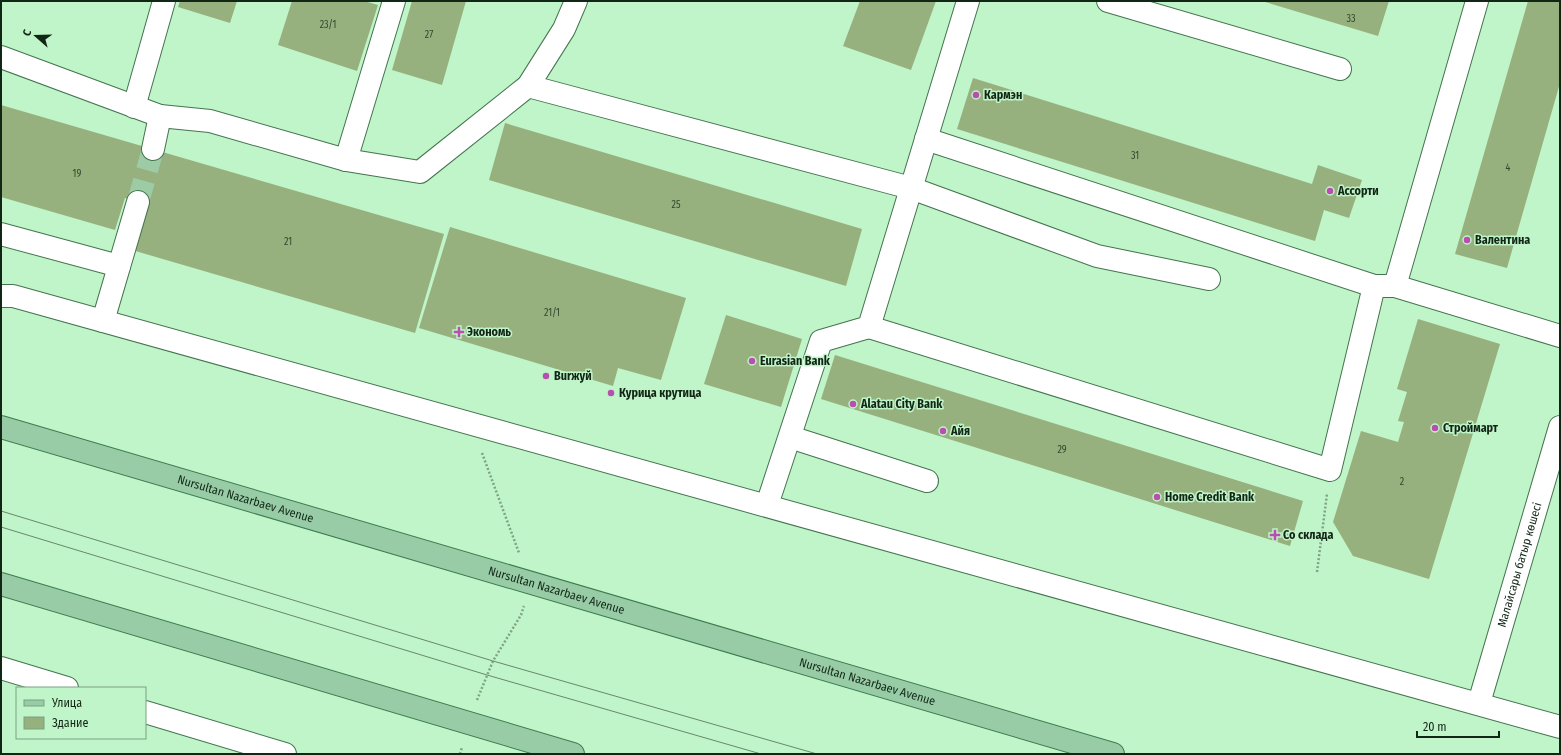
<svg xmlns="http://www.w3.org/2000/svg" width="1561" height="755" font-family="'Fira Sans Condensed',sans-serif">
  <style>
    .building { fill: #96b17d }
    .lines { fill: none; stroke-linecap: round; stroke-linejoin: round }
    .minor-tunnel { stroke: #9dcba5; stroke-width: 22; stroke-dasharray: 22 11; stroke-linecap: butt }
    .minor-casing { stroke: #44744f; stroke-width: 24 }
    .major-casing { stroke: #3d7c4d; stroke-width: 24 }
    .path { stroke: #7da484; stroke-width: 2.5; stroke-dasharray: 2 2; stroke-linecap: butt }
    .minor { stroke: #fff; stroke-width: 22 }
    .major { stroke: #98cca6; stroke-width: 22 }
    .tram { stroke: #66896c; stroke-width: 1 }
    .poi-dot { fill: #b74eb0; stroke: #c0f4c9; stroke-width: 1.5 }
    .labels { text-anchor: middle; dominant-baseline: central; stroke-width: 3; stroke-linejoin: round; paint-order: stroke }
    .number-label { font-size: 10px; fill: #334930 }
    .poi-label { font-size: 12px; font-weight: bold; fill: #122616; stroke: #c0f4c9; text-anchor: start }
    .street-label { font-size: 12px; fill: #122616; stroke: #c0f4c9 }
  </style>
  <rect width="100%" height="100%" fill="#c0f4c9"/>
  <path class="building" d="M180 1H237L230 23 178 7Z
    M292 1H364L378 5 357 71 278 45Z
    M412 1H466L442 85 392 70Z
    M860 1H936L911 70 843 46Z
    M1262 1H1389L1378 36Z
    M1528 1H1560V83L1507 268 1455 254Z
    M973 78 1312 184 1318 165 1362 180 1349 218 1324 210 1315 241 957 129Z
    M1 105 444 234 415 333 132 250 138 202 125 198 115 230 1 197Z
    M505 123 862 229 846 286 489 180Z
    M450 227 686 298 661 380 618 368 613 386 419 328Z
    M726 315 802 339 781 407 704 384Z
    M1418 319 1500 344 1429 579 1353 556 1333 522 1361 431 1398 442 1404 422 1398 421 1407 392 1397 389Z
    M835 355 1303 501 1290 546 821 399Z"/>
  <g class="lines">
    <path class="minor-tunnel" d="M138 202 153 149"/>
    <g class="minor-casing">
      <g id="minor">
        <path d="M1108 1 1340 69"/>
        <path d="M1 57 160 116"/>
        <path d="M528 86 911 188 1097 256 1209 279"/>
        <path d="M134 107 164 1"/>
        <path d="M926 139 1374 286H1395L1477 1"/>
        <path d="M153 149 160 116 210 121 346 160 420 172 528 86 564 29 576 1"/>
        <path d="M346 160 394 1"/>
        <path d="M1 234 119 266"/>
        <path d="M1395 286 1560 336"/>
        <path d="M1 296H13L1560 727"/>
        <path d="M103 321 138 202"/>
        <path d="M869 327 1330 470 1374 286"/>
        <path d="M790 437 927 481"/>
        <path d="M767 505 821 341 869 327 968 1"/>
        <path d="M1 668 67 688"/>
        <path id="s1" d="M1479 703 1560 427"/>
        <path d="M145 712 285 754"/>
      </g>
    </g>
    <g class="major-casing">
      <g id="major">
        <path id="s2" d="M1 427 1113 754"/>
        <path d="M1 584 573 754"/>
      </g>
    </g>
    <path class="path" d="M482 453 519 553
      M1317 572 1327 494
      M477 700 493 661 521 615 524 606
      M460 754 462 747"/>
    <use href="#minor" class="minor"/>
    <use href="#major" class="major"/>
    <path class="tram" d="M1 511 493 661 817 754
      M1 527 487 675 761 754"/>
  </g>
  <g class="poi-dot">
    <circle cx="976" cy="95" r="4"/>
    <circle cx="1330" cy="191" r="4"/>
    <circle cx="1467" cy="240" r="4"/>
    <path d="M457 326h4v4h4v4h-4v4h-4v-4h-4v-4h4z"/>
    <circle cx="752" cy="361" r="4"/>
    <circle cx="546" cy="376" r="4"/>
    <circle cx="611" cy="393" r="4"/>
    <circle cx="853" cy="404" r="4"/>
    <circle cx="1435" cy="428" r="4"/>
    <circle cx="943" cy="431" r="4"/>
    <circle cx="1157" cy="497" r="4"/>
    <path d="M1273 529h4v4h4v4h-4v4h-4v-4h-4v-4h4z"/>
  </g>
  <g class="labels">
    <g class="number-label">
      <text x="1351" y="19">33</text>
      <text x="328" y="25">23/1</text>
      <text x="429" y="35">27</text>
      <text x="1135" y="156">31</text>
      <text x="1508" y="168">4</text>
      <text x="77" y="174">19</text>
      <text x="676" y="205">25</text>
      <text x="288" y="242">21</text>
      <text x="552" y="313">21/1</text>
      <text x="1062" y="450">29</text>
      <text x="1402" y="482">2</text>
    </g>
    <g class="poi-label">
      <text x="984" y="95">Кармэн</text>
      <text x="1338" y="191">Ассорти</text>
      <text x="1475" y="240">Валентина</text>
      <text x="467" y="332">Экономь</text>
      <text x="760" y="361">Eurasian Bank</text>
      <text x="554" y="376">Burжуй</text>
      <text x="619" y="393">Курица крутица</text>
      <text x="861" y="404">Alatau City Bank</text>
      <text x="1443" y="428">Строймарт</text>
      <text x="951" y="431">Айя</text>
      <text x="1165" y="497">Home Credit Bank</text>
      <text x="1283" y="535">Со склада</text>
    </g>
    <g class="street-label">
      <text stroke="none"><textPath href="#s2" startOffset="255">Nursultan Nazarbaev Avenue</textPath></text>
      <text stroke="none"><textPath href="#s1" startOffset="144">Малайсары батыр көшесі</textPath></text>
      <text stroke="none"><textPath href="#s2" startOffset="579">Nursultan Nazarbaev Avenue</textPath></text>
      <text stroke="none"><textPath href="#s2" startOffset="903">Nursultan Nazarbaev Avenue</textPath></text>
    </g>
  </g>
  <rect width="1561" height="755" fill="none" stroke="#122616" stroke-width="4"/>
  <rect x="16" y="687" width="130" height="52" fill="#c0f4c9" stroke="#7aa281"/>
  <rect x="24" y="700" width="20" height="6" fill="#98cca6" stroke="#7aa281"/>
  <text x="52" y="707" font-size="12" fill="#122616">Улица</text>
  <rect x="24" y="717" width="20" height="12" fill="#96b17d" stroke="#7aa281"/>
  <text x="52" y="727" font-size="12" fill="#122616">Здание</text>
  <g transform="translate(36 36) rotate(290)" stroke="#c0f4c9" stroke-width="3" paint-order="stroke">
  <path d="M0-3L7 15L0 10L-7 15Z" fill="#122616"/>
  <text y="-6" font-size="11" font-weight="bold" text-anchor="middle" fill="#122616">С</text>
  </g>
  <path d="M1417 731v6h82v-6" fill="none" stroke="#122616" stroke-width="2"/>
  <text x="1423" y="731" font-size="12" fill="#122616" stroke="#c0f4c9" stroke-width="3" paint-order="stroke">20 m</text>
</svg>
